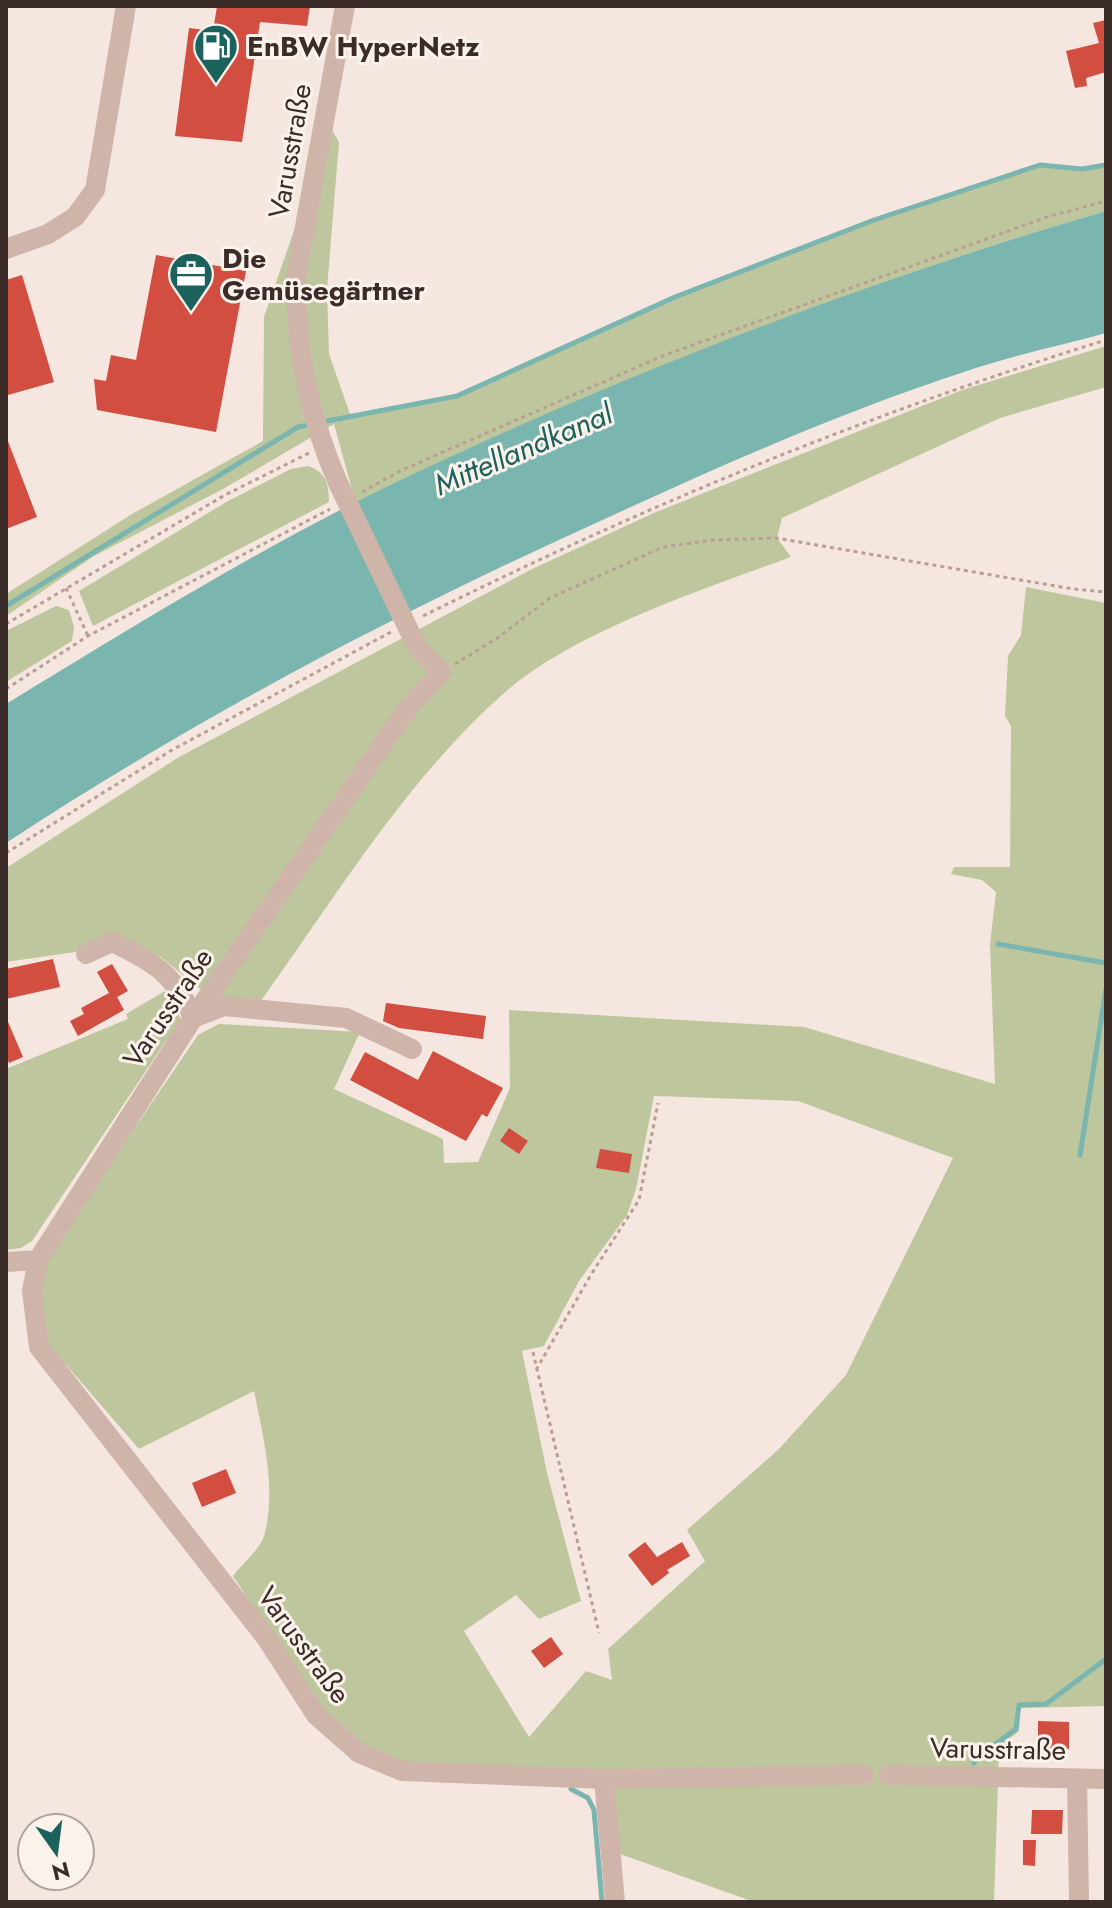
<svg xmlns="http://www.w3.org/2000/svg" width="1112" height="1908" font-family="Jost,sans-serif">
  <style>
    .green { fill: #bec69d; fill-rule: evenodd }
    .water { fill: #7bb5af }
    .lines { fill: none; stroke-linecap: round; stroke-linejoin: round }
    .stream { stroke: #7bb5af; stroke-width: 5 }
    .building { fill: #d14e41 }
    .path { stroke: #bb9e93; stroke-width: 3; stroke-dasharray: 4 4; stroke-linecap: butt }
    .minor { stroke: #cfb5a9; stroke-width: 20 }
    .minor-bridge { stroke: #cfb5a9; stroke-width: 20 }
    .labels { text-anchor: middle; dominant-baseline: central; stroke-width: 6; stroke-linejoin: round; paint-order: stroke }
    .poi-label { font-size: 28px; font-weight: bold; fill: #3b2c29; stroke: #fcf2ec; text-anchor: start }
    .street-label { font-size: 28px; fill: #3b2c29; stroke: #fcf2ec }
    .water-label { font-size: 30px; font-style: italic; fill: #1a625b; stroke: #fcf2ec }
  </style>
  <rect width="100%" height="100%" fill="#f5e7df"/>
  <path class="green" d="M330 127 339 142 327 289 329 354 351 417 457 396 675 297 874 220 1040 165 1082 169 1106 165V211C991 245 880 285 768 327 628 379 488 435 356 504L334 424 223 489 94 556 6 616V594L132 514 263 441 264 317Z
    M1106 346V387L1000 418 782 518 777 538 791 557C704 589 570 633 502 695 403 783 332 903 255 1009L215 1001 161 957 113 936 75 952 6 962V868L179 757 530 570 656 512 962 390Z
    M308 466C326 472 329 484 329 502L93 626 79 591 228 501 291 469Z
    M1026 587 1106 603V1706L1020 1708 1019 1731 1002 1745 999 1753 994 1902H754L620 1854 602 1771 403 1764 359 1746 324 1714 233 1576C242 1564 260 1549 264 1536 277 1491 263 1435 254 1391L139 1449 48 1344 38 1286 41 1265 198 1035 219 1024 360 1032 334 1089 443 1139 444 1163 478 1162 510 1088 509 1010 804 1027 995 1084 990 944 996 892 982 880 951 874 954 867H1010L1011 726 1005 716 1008 656 1021 635ZM654 1096 798 1101 953 1158 846 1375 779 1449 687 1530 705 1561 608 1649 612 1680 586 1671 529 1737 464 1631 516 1595 539 1619 581 1601 547 1473 522 1351 544 1346 579 1281 627 1215 636 1189Z
    M56 606 69 610 74 627 72 641 6 682V631Z
    M165 991 180 1017V1028L166 1041 32 1241 21 1248 6 1250V1069L128 1019 126 1014Z"/>
  <path class="water" d="M1106 211V333C1059 346 1010 356 964 372 835 414 709 471 585 528 385 619 190 722 6 843V704C142 621 279 536 424 469 644 366 874 279 1106 211Z"/>
  <g class="lines">
    <path class="stream" d="M322 422 457 396 675 297 874 220 1040 165 1082 169 1106 165
      M6 606 298 427 313 424
      M998 944 1106 963
      M1080 1155 1106 989
      M974 1763 976 1758 1016 1729 1019 1705 1046 1704 1106 1659
      M571 1789 588 1798 594 1810 602 1902"/>
  </g>
  <path class="building" d="M217 6H310L307 26 260 22 242 142 175 136 189 28 213 31Z
    M1106 20V72L1086 78 1087 86 1075 88 1066 51 1099 43 1093 23Z
    M156 255 246 271 216 432 97 410 94 379 106 381 111 355 136 360Z
    M22 275 54 382 8 395 6 280Z
    M6 436 37 517 6 529Z
    M53 959 60 987 6 999V969Z
    M112 964 128 991 117 997 124 1010 78 1036 70 1021 84 1014 81 1008 109 993 97 972Z
    M386 1003 486 1016 483 1039 399 1028 383 1021Z
    M6 1017 23 1057 9 1063 6 1056Z
    M433 1051 503 1088 487 1117 482 1114 466 1141 350 1080 365 1052 418 1080Z
    M509 1128 528 1141 519 1154 500 1141Z
    M600 1149 632 1154 629 1173 596 1168Z
    M226 1469 236 1493 202 1507 192 1483Z
    M645 1542 657 1557 682 1542 690 1556 667 1570 669 1573 652 1586 628 1555Z
    M551 1637 563 1654 544 1668 531 1651Z
    M1038 1721 1069 1722V1749L1038 1748Z
    M1032 1810H1063L1062 1834H1031Z
    M1023 1840H1036L1035 1866 1023 1865Z"/>
  <g class="lines">
    <path class="path" d="M362 492 402 470 665 355 1047 217 1106 201
      M66 588 88 636
      M423 616C644 506 870 413 1106 340
      M6 624 225 495 309 453
      M455 664 496 639 550 598 663 547 714 540 776 538 1073 589 1106 592
      M6 689 88 636 330 509
      M6 853 172 750 391 632
      M533 1352 599 1633
      M536 1370 592 1273 639 1200 658 1103"/>
    <path class="minor" d="M6 249 48 234 75 217 95 190 126 6
      M339 485C309 417 295 350 296 276L345 6
      M417 647 441 672 408 708 193 1018 38 1260 32 1291 39 1347 267 1639 316 1715 359 1753 402 1771 604 1779 864 1775
      M86 954 112 942C154 962 175 974 193 1018L224 1006 346 1018 412 1049
      M6 1262 38 1260
      M889 1775 1106 1779
      M604 1779 615 1902
      M1077 1779 1079 1902"/>
    <path class="minor-bridge" d="M339 485 417 647"/>
  </g>
  <defs>
    <g id="fuel-pin" transform="scale(2.3)"><path d="M0 17L-7.5 6A9.5 9.5 0 1 1 7.5 6Z" fill="#1a625b" stroke="#fcf2ec"/><path d="M-5.5-6h7V0h2V4h1.3V-2.5L3-4.5l.8-.8L6-3V5H2.5V1h-1V6h-7ZM-4.2-4.7v3.2H.2V-4.7Z" fill="#fff"/></g>
    <g id="office-pin" transform="scale(2.3)"><path d="M0 17L-7.5 6A9.5 9.5 0 1 1 7.5 6Z" fill="#1a625b" stroke="#fcf2ec"/><path d="M-6-3h4V-5.5h4V-3h4V5H-6ZM-1-4.5V-3h2v-1.5ZM-6 0V1H6V0Z" fill="#fff"/></g>
  </defs>
  <g fill-rule="evenodd">
    <use href="#fuel-pin" x="216" y="46"/>
    <use href="#office-pin" x="191" y="274"/>
  </g>
  <g class="labels">
    <g class="poi-label">
      <text x="247" y="46">EnBW HyperNetz</text>
      <text x="222" y="258">Die<tspan x="222" dy="32">Gemüsegärtner</tspan></text>
    </g>
    <g class="street-label">
      <text transform="translate(290 151) rotate(-80)">Varusstraße</text>
      <text transform="translate(168 1008) rotate(-56)">Varusstraße</text>
      <text transform="translate(304 1645) rotate(54)">Varusstraße</text>
      <text transform="translate(998 1749) rotate(1)">Varusstraße</text>
    </g>
    <g class="water-label">
      <text transform="translate(523 449) rotate(-23)">Mittellandkanal</text>
    </g>
  </g>
  <rect width="1112" height="1908" fill="none" stroke="#3b2c29" stroke-width="16"/>
  <g transform="translate(56 1852) rotate(166)"><circle r="38" fill="#fcf2ec" stroke="#afa39e" stroke-width="2"/>
  <path d="M0-6L14 30L0 20L-14 30Z" fill="#1a625b"/>
  <text y="-12" font-size="22" font-weight="bold" text-anchor="middle" fill="#3b2c29">N</text>
  </g>
</svg>
